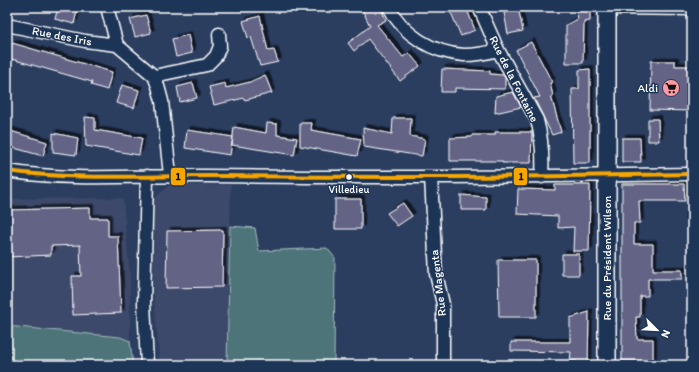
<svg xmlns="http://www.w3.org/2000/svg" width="699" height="372" font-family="Itim,sans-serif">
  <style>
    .built { fill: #3c496b }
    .green { fill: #4d7579; stroke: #a6babc }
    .building { fill: #636386; stroke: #fff; filter: url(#shadow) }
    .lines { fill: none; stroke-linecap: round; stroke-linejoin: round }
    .street-casing { stroke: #fff; stroke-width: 15 }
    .secondary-casing { stroke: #fff; stroke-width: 20 }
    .street { stroke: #1d3557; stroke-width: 12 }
    .secondary { stroke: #1d3557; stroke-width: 17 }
    .bus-1-casing { stroke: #1d3557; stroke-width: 7 }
    .bus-1 { stroke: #f7a600; stroke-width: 4 }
    .bus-dot { fill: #fff; stroke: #1d3557; stroke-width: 1.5 }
    .labels { text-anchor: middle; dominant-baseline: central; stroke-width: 3; stroke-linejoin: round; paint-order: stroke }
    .bus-label { font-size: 11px; fill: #fff; stroke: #1d3557 }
    .street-label { font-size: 12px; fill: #fff; stroke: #1d3557 }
    .poi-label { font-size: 12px; fill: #fff; stroke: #1d3557; text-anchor: end }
    .line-badge { stroke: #1d3557; stroke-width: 1.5 }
    .pale-badge-label { font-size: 11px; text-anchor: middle; font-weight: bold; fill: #111 }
  </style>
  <defs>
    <filter id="shadow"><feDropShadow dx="3.5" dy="-3.5" stdDeviation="0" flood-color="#0009"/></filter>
  </defs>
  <rect width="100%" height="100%" fill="#2b3e60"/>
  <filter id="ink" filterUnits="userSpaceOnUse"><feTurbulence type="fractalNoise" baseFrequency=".025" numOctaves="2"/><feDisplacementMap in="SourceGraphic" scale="8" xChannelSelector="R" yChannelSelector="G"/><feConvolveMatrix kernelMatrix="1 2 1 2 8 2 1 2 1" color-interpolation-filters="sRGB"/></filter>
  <g filter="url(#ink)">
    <path class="built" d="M170 185H231L227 365H160L153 289 154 199Z
      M123 198 130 277V341L120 337 7 326V199Z"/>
    <path class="green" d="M230 226 255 228 259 251 327 248 335 258 334 365H227Z
      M7 326 120 337 130 341 133 365H7Z"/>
    <path class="building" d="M58 7H64L77 11 74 24 55 19Z
      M361 7H380L386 20 377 25 403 57 409 53 420 66 400 81 368 39 354 51 348 43 370 26Z
      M445 7H466L475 30 461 36 452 15Z
      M503 7H518L523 31 508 34Z
      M576 7H590V21L584 22 583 63H566V25L578 19Z
      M146 15 151 33 135 37 130 19Z
      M260 16 268 51 274 50 278 62 260 66 251 37 248 38 243 21Z
      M188 35 192 53 176 57 172 39Z
      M531 42 552 82 550 83 553 96H551L561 132 552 135 534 98 540 97 516 50Z
      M12 43 112 72 107 90 91 85 92 82 8 58Z
      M651 61H675V66H692V111L650 110Z
      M442 69 490 71V74L503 75 505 78V89L455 88V92H441Z
      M590 69V163H573L572 89H579V70Z
      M265 75 272 93 245 100 244 98 214 105 209 87 225 83 226 88 250 82Z
      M193 83 197 98 180 102 177 87Z
      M122 85 139 90 134 108 116 103Z
      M513 92 521 107 495 113 496 96Z
      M85 117 95 118V130L142 138 139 155 86 146Z
      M393 118H411L410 136 425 139 422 156 364 147 363 128 392 134Z
      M648 119H658L659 141H648Z
      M267 123 277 124V135L297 138 294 155 232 145 234 127 266 133Z
      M300 123H312L311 130 361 139 357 156 300 146Z
      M7 130 47 142 43 156 7 146Z
      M187 130 233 137 230 155 185 148Z
      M495 132H532L531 163H502V161H450V138L472 137V135H495Z
      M53 133 78 138 76 155 53 152Z
      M622 138H640L641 162H622Z
      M622 184H684L685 201H639L640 223H634V244H653V270H682V279H648V296H640V317H636L637 339H653V361H622Z
      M555 185H590L589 251H573L574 227 558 228V216L517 214 518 189 555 190Z
      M461 195 486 197V210H461Z
      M335 199H361V229H335Z
      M403 203 412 216 397 226 387 213Z
      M90 208V218H108V236H118L121 313 73 315 72 276H81L80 245 51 246V255L7 257V210Z
      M223 230 222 287 166 288 167 231Z
      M562 254H579V275H562Z
      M498 260H536V317H499Z
      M589 312 588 365H577V361H570L571 352 511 351V342H570V318Z"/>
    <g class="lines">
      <g class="street-casing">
        <path id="street" d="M107 7 117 45 154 76 158 86 162 101 170 175
          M389 7C403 35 433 53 464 55 476 55 487 53 498 50
          M479 7 498 50 537 120C542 138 543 158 542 177
          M607 8 692 9
          M7 25 85 41 117 45
          M154 76 207 65 216 56 220 46 219 34
          M7 171C73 182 140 175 206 176 368 178 530 177 692 174
          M147 176 144 303 147 365
          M431 177 436 274 443 304V365"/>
      </g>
      <g class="secondary-casing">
        <path id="secondary" d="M607 365V7"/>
      </g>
      <use href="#street" class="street"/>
      <use href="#secondary" class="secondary"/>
      <g class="bus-1-casing">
        <path id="bus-1" d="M7 171C80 181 154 175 227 176 382 178 537 177 692 174"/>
      </g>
      <use href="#bus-1" class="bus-1"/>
    </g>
  </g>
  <defs>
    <g id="supermarket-disc" transform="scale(0.9)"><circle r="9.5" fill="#ff9aa2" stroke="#1d3557"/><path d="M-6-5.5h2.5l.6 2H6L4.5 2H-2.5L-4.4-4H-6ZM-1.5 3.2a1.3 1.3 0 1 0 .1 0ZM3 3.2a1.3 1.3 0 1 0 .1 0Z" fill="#111"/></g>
  </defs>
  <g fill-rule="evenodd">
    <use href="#supermarket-disc" x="671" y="88"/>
  </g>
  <circle class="bus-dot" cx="349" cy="177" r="3.5"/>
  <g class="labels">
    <g class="bus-label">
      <text x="349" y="189">Villedieu</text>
    </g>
    <g class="street-label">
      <text transform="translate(62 36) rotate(11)">Rue des Iris</text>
      <text transform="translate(514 79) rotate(63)">Rue de la Fontaine</text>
      <text transform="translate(607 258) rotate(-90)">Rue du Président Wilson</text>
      <text transform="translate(438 283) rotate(-97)">Rue Magenta</text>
    </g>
    <g class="poi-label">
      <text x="658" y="88">Aldi</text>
    </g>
  </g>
  <g class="line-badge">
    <rect x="170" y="167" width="16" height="19" rx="4" fill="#f7a600"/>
    <rect x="513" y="167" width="15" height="19" rx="4" fill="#f7a600"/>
  </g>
  <g class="pale-badge-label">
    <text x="178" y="180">1</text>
    <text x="521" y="180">1</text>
  </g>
  <rect width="699" height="372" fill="none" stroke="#1d3557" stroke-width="24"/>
  <rect x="12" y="12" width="675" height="348" fill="none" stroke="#fff" stroke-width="1.5" filter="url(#ink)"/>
  <g transform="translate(657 330) rotate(114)" stroke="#1d3557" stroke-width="3" paint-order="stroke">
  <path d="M0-3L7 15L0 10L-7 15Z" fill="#ffffff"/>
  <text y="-6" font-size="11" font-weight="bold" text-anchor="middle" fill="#ffffff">N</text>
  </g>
</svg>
